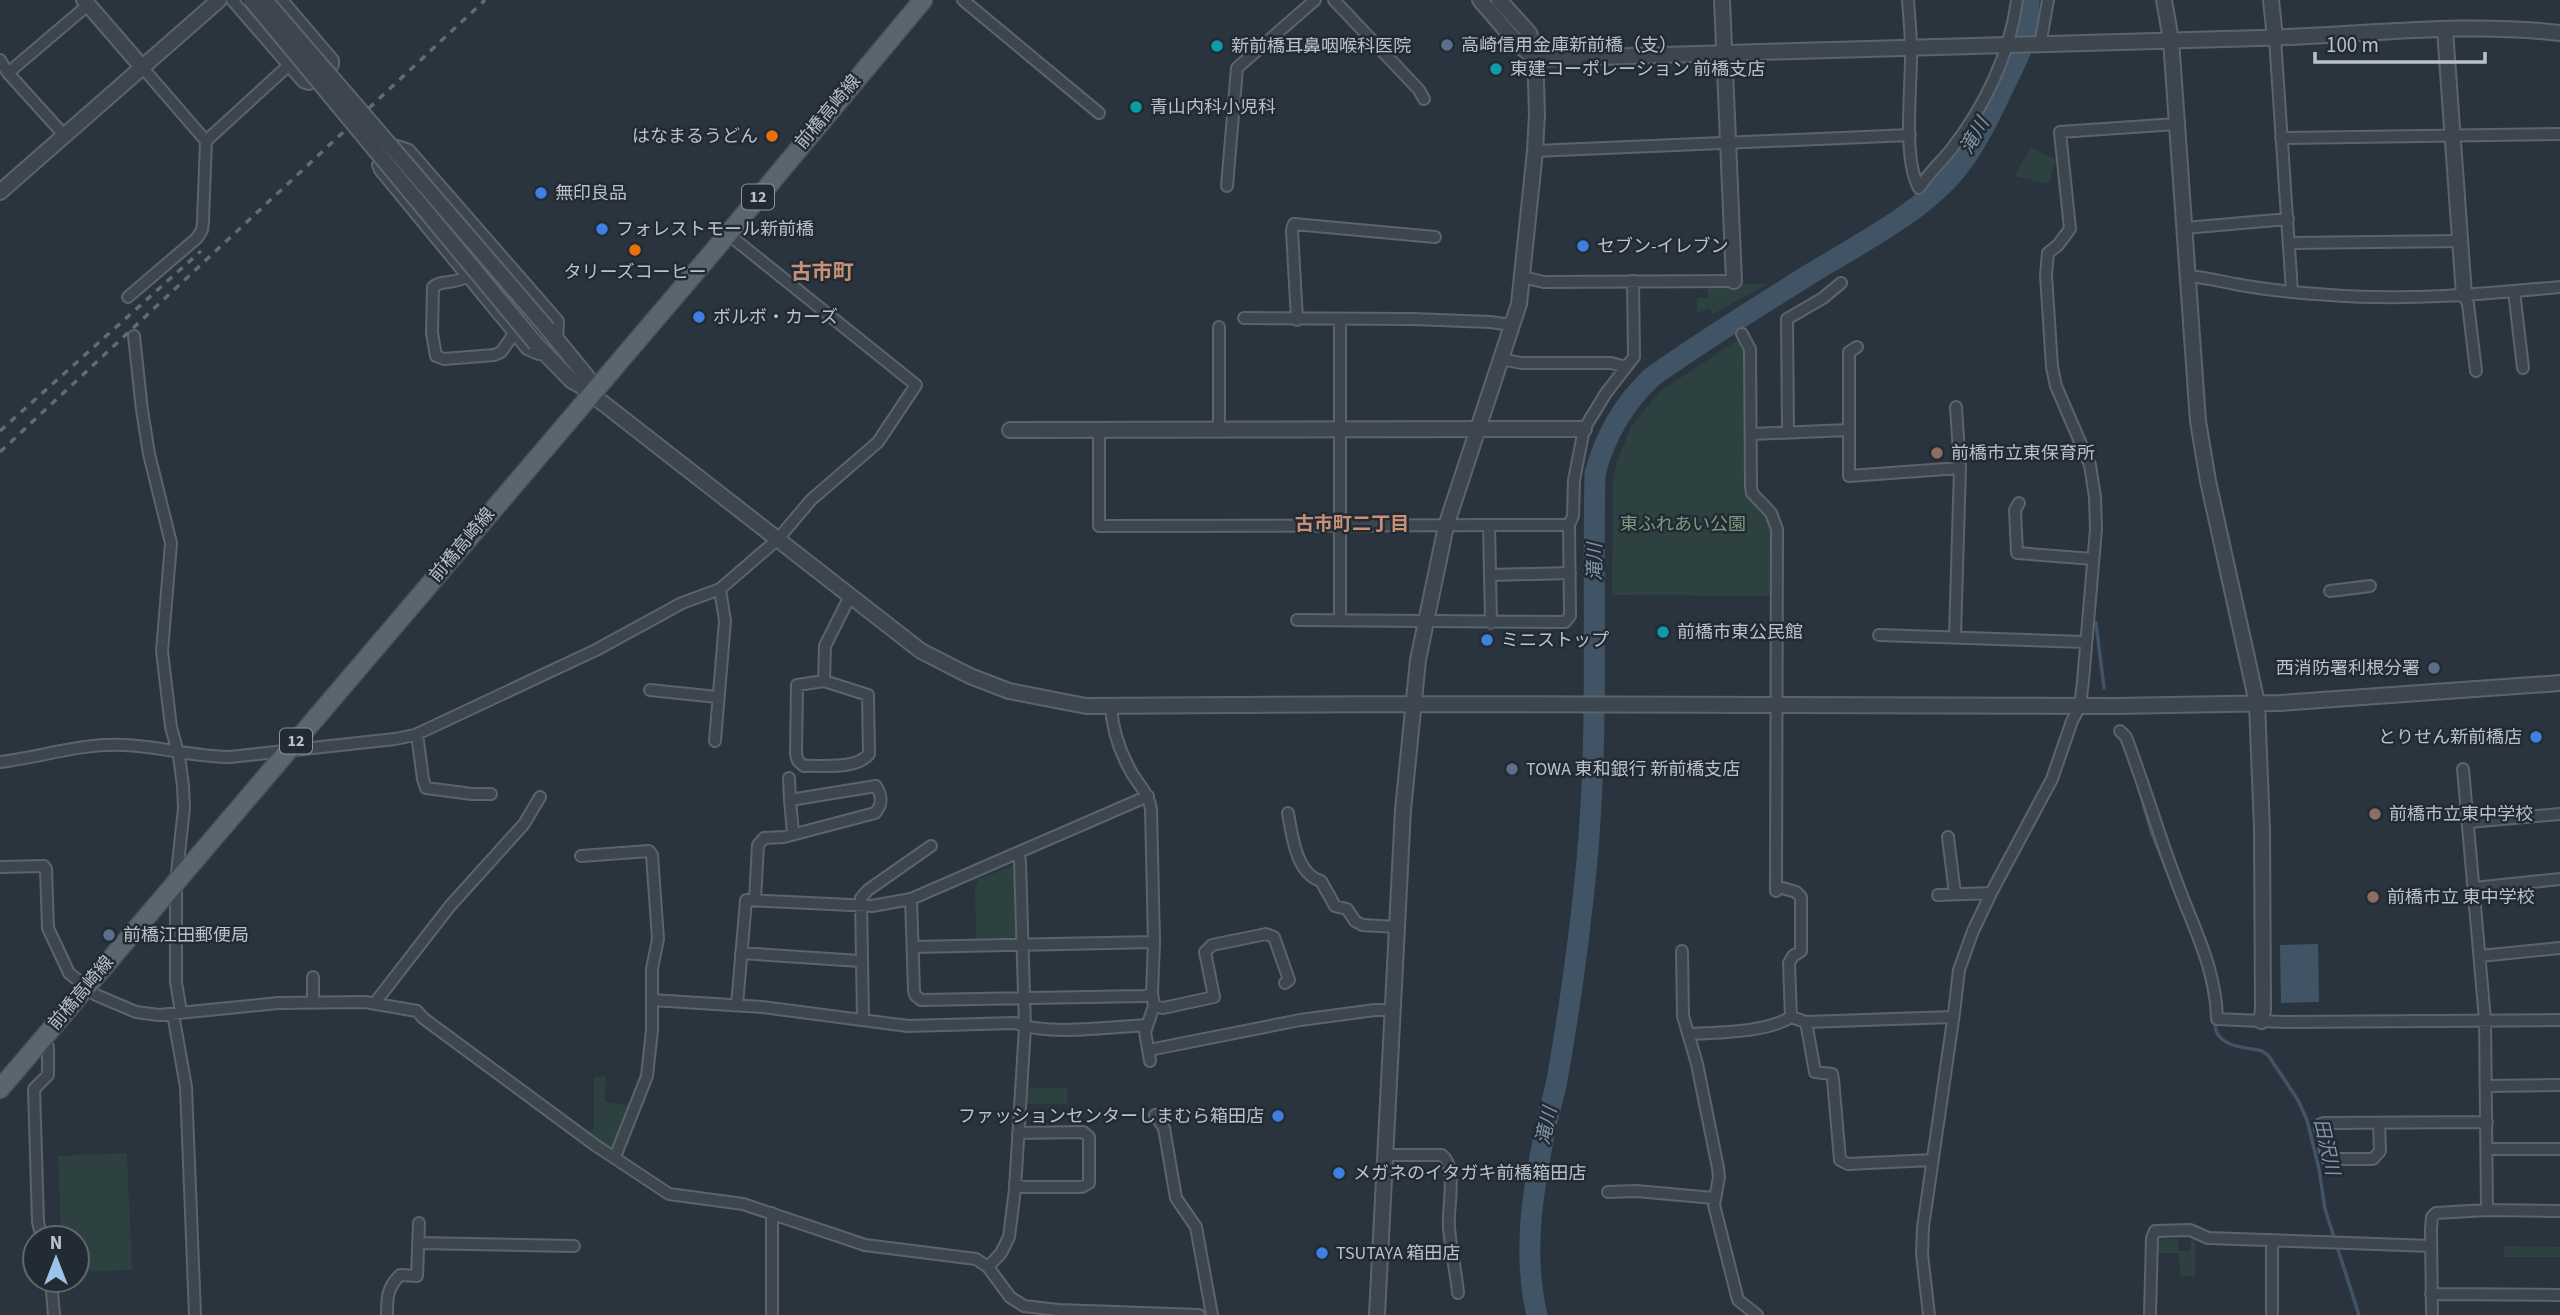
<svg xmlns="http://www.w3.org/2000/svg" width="2560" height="1315" font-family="'Source Sans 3','Noto Sans JP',sans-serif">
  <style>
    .green { fill: #2c4140 }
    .water { fill: #415465 }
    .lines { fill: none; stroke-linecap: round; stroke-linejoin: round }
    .stream { stroke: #415465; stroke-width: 3.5 }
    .river { stroke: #415465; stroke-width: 21 }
    .minor-casing { stroke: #5b646c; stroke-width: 14 }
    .tertiary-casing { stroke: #5b646c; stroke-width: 18 }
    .primary-casing { stroke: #474f57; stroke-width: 21 }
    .minor { stroke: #3d464e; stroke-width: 10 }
    .tertiary { stroke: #3d464e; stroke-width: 14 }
    .primary { stroke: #5b656e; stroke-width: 18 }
    .rail { stroke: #606b75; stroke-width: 3.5; stroke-dasharray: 7 7; stroke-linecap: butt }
    .tertiary-bridge-casing { stroke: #5b646c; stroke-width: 18; stroke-linecap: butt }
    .tertiary-bridge { stroke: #3d464e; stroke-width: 14 }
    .service-dot { fill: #5c6f8a; stroke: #222b33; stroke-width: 2.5 }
    .culture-dot { fill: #0f9aa8; stroke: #222b33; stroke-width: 2.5 }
    .food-dot { fill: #e8710a; stroke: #222b33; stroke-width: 2.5 }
    .shop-dot { fill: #3f7fe0; stroke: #222b33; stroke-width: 2.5 }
    .education-dot { fill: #8d6e63; stroke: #222b33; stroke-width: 2.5 }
    .labels { text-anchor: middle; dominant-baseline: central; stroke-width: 5; stroke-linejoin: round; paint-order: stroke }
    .shield { fill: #222b33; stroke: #8c949c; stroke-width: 2 }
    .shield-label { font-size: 16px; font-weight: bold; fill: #bac1c9 }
    .poi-label { font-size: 18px; fill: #bac1c9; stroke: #222b33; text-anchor: start }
    .street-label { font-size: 18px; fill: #bac1c9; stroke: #222b33 }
    .park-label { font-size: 18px; fill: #7b9b7f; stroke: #222b33 }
    .water-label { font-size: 19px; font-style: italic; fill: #7e95a8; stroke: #222b33 }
    .neighbourhood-label { font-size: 19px; font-weight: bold; fill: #c89075; stroke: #222b33 }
    .quarter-label { font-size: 21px; font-weight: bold; fill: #c89075; stroke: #222b33 }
  </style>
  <rect width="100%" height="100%" fill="#29343e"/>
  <path class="green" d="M2031 147 2056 160 2049 184 2014 176Z
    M1768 284 1713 314 1709 308 1697 313V298H1708V285Z
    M1739 339 1747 349 1748 495 1768 518 1772 529 1771 596 1612 595 1613 482 1617 461 1631 427 1659 392Z
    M1012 866 1016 867 1018 937 1012 941H979L976 939 975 888 978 879Z
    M606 1076 605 1102 631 1106 612 1150 588 1135 594 1127V1077Z
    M1026 1088H1067V1104H1026Z
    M127 1153 132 1270 77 1272V1238H61L58 1156Z
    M2163 1239H2178L2179 1251H2190L2191 1239 2195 1241V1277L2180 1276 2179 1253H2158V1242Z
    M2504 1246 2560 1247V1257H2504Z"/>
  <path class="water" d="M2318 944 2319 1002 2281 1003 2280 945Z"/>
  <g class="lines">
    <path class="stream" d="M2096 623 2104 688
      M2138 785 2151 831 2185 916
      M2205 973 2211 1003
      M2215 1025C2216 1047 2245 1047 2262 1051L2268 1055 2298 1100 2307 1120 2319 1169 2325 1209 2359 1315"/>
    <path class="river" d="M1537 1315C1522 1252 1533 1189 1546 1126 1549 1111 1554 1096 1557 1080 1570 1007 1580 934 1587 860 1599 731 1592 602 1595 474 1605 435 1624 403 1653 376 1706 339 1760 305 1815 271 1861 243 1922 212 1957 169 1976 145 1989 118 2002 90 2020 54 2028 42 2029 0"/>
    <g class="minor-casing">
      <path id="minor" d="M232 0 303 82 309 84 333 65V60L282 0
        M963 0 1099 113
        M1334 0 1419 90 1424 99
        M1908 0C1909 16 1911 33 1911 49 1912 85 1902 158 1919 188
        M2275 38 2292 292
        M2040 45 2048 0
        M0 60 8 73 64 135
        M8 73 88 5
        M2281 138 2560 134
        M206 141 289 65
        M1535 151 1910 135
        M1227 186 1237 68 1315 0
        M1919 188C1928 174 1939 164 1950 151 1984 108 2010 55 2017 0
        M2185 228 2288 219
        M2290 243 2461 241
        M467 276C455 285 442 279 433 287L432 333 436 356 444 359 494 355 501 352 514 334
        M2187 276C2204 277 2219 281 2235 284 2266 290 2298 293 2330 295 2407 301 2484 294 2560 287
        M1522 277 1544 282 1734 281
        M2514 291 2523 368
        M2464 295 2468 304 2476 371
        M128 297 197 238 202 230 203 221 206 141 142 67
        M1244 318 1413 319 1490 322 1512 325
        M1297 320 1292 230 1294 224 1435 237
        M1340 320V620
        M1219 327V429
        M1742 334 1750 349 1751 487 1752 493 1771 513 1777 529 1776 891
        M134 336 142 410 149 454 171 543 162 651 171 727 179 756 183 786 184 808 176 882V982L181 1012
        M1857 347 1849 352V476L1960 468
        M545 353 538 354 527 349 380 170 378 165 388 152 397 146 409 150 558 321 557 341
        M1501 359 1521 363H1611L1626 367
        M1099 430V526L1569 525
        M1788 432 1787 319 1823 298 1841 283
        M1752 434 1848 430
        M2019 503 2015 510 2017 553 2093 559
        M1489 525 1491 623
        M1490 575 1570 573
        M2330 591 2370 586
        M1297 620 1565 622 1570 616 1569 525 1573 516 1574 480 1584 429 1606 393 1634 357 1633 281
        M1879 635 2085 642
        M1955 637 1960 468 1956 407
        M824 681 797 685 796 754 798 761 804 766C823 765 856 770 869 754L868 695 824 681 825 646 850 596
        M650 690 717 697
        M1111 705C1112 730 1120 753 1133 775 1140 786 1149 795 1151 809L1154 942 1152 993 1154 1006 1145 1032 1150 1061
        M2120 731 2126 737C2144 784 2158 833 2176 880 2193 927 2216 968 2217 1019L2284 1022 2560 1020
        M417 734 423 779 426 788 472 794H491
        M715 741 725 621 720 589
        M0 762C41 757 81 743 123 745 159 746 194 757 230 757L395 739 415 735 596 650 682 603 720 589 778 539 811 500 878 442 916 385 728 234
        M2463 769 2485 1020 2487 1210
        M789 778 790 800
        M1288 813C1292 835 1296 874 1321 881L1335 906 1347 909 1355 921 1362 925 1397 927
        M2469 822 2560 814
        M1948 837 1955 894
        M581 856 649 851 652 855 658 939 652 969V1030L647 1076 615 1157
        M0 867 44 866 46 869 48 928 69 973 96 995 136 1012 159 1015 278 1003 365 1002 417 1011 423 1018 595 1145 669 1194 743 1204 865 1245 976 1259 988 1267 1010 1297 1024 1306 1058 1310 1199 1315
        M1776 886 1796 892 1801 897V951L1793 956 1789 963 1791 1017
        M2474 888 2560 879
        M1938 895 1991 893
        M755 899 758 845 764 838 784 837 875 813C883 804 882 796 876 786L790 800 793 833
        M911 899 914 990 915 995 921 1000 1145 996 1152 993
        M914 947 1154 942
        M1682 951 1683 1016 1697 1064 1718 1168 1719 1177 1714 1205 1738 1300 1757 1315
        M741 953 860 961
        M2480 956 2560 948
        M313 977V1003
        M652 1000 762 1007 908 1026 1015 1023C1049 1036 1110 1027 1147 1025
        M374 1004 450 906 524 824 540 797
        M737 1005 746 900 872 906 911 899 1148 796
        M1154 1006 1163 1008 1214 997 1205 952 1212 945 1266 934 1274 937 1289 980 1285 983
        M173 1014 186 1087 195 1315
        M863 1020 861 898 868 890 931 846
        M1806 1022 1815 1072 1832 1074 1833 1079 1840 1160 1848 1164 1932 1160
        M1689 1034C1720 1032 1765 1033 1791 1017L1806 1022 1952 1017
        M1149 1050 1300 1020 1375 1010H1392
        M2486 1086 2560 1085
        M1155 1115 1164 1128 1176 1198 1196 1227 1212 1315
        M2379 1123 2380 1151 2373 1159H2327L2320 1129 2321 1124 2324 1123 2487 1122
        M2487 1149H2560
        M1384 1155H1442C1458 1167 1447 1209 1449 1228 1451 1250 1456 1272 1458 1293
        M1015 1183 1023 1187H1082L1089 1183V1137L1083 1132 1018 1133
        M1608 1192 1636 1191 1714 1198
        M772 1213V1315
        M42 1238 38 1222 34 1089 48 1075V1047L43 1038
        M418 1243 574 1246
        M988 1267 1001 1253 1009 1237 1015 1189 1025 1027 1020 861 1018 853
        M51 1280 54 1315
        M2431 1294 2560 1295
        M387 1315C387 1298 387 1288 400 1275L417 1276 419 1223
        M1929 1315 1922 1254 1923 1227 1954 1013 1959 970 1973 931 1991 893 2052 779 2072 721 2080 706 2083 681 2096 529 2095 497 2090 465 2056 386 2052 367 2046 275 2048 253 2058 245 2070 229 2060 132 2176 124
        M2150 1315 2152 1238 2155 1231 2190 1230 2208 1238 2431 1246
        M2272 1315V1241
        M2432 1315 2431 1229 2432 1217 2436 1213 2487 1210 2560 1211"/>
    </g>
    <g class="tertiary-casing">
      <path id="tertiary" d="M84 0 142 67
        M1480 0 1519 45 1536 59C1777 52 2018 43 2259 38 2359 36 2460 21 2560 33
        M1722 0 1734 281
        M2164 0 2171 40 2198 421 2208 481 2257 703 2262 829 2263 1010 2261 1021
        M2271 0 2275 38
        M2445 30 2464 295
        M0 192 219 0
        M548 329 588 378 591 394
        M536 344 572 381 581 386 921 651 970 676 1009 691 1086 706 1413 704 2115 706 2280 703 2560 683
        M1010 430 1584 429
        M1377 1315 1403 810 1418 660 1446 526 1519 304 1535 151 1537 114 1535 50 1529 33 1499 0"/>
    </g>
    <g class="primary-casing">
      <path id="primary" d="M0 1089 728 234 923 0"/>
    </g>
    <use href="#minor" class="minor"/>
    <use href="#tertiary" class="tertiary"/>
    <use href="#primary" class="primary"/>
    <path class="rail" d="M0 431 201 251
      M0 452 485 0"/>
    <g class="tertiary-bridge-casing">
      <path id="tertiary-bridge" d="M251 0 536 344
        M265 0 548 329"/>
    </g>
    <use href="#tertiary-bridge" class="tertiary-bridge"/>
  </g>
  <g class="service-dot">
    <circle cx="1447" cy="45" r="7"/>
    <circle cx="2434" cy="668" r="7"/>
    <circle cx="1512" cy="769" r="7"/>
    <circle cx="109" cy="935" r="7"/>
  </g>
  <g class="culture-dot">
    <circle cx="1217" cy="46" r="7"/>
    <circle cx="1496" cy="69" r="7"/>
    <circle cx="1136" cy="107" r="7"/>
    <circle cx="1663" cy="632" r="7"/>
  </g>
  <g class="food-dot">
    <circle cx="772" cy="136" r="7"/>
    <circle cx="635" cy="250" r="7"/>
  </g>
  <g class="shop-dot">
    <circle cx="541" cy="193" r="7"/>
    <circle cx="602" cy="229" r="7"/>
    <circle cx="1583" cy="246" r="7"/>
    <circle cx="699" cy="317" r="7"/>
    <circle cx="1487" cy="640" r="7"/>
    <circle cx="2536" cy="737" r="7"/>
    <circle cx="1278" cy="1116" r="7"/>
    <circle cx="1339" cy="1173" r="7"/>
    <circle cx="1322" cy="1253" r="7"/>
  </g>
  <g class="education-dot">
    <circle cx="1937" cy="453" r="7"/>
    <circle cx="2375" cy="814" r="7"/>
    <circle cx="2373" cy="897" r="7"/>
  </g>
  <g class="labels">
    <g class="shield">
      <rect x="742" y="184.5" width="32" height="25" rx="5"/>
      <rect x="280" y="728.5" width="32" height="25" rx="5"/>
    </g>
    <g class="shield-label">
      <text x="758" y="197">12</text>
      <text x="296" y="741">12</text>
    </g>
    <g class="poi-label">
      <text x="1461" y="45">高崎信用金庫新前橋（支）</text>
      <text x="1231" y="46">新前橋耳鼻咽喉科医院</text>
      <text x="1510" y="69">東建コーポレーション 前橋支店</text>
      <text x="1150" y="107">青山内科小児科</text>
      <text x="758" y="136" text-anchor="end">はなまるうどん</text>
      <text x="555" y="193">無印良品</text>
      <text x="616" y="229">フォレストモール新前橋</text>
      <text x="1597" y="246">セブン-イレブン</text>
      <text x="635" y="272" text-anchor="middle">タリーズコーヒー</text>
      <text x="713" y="317">ボルボ・カーズ</text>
      <text x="1951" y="453">前橋市立東保育所</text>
      <text x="1677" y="632">前橋市東公民館</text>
      <text x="1501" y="640">ミニストップ</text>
      <text x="2420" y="668" text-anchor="end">西消防署利根分署</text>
      <text x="2522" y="737" text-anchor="end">とりせん新前橋店</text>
      <text x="1526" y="769">TOWA 東和銀行 新前橋支店</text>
      <text x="2389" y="814">前橋市立東中学校</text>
      <text x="2387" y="897">前橋市立 東中学校</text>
      <text x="123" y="935">前橋江田郵便局</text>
      <text x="1264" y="1116" text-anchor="end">ファッションセンターしまむら箱田店</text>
      <text x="1353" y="1173">メガネのイタガキ前橋箱田店</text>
      <text x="1336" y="1253">TSUTAYA 箱田店</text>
    </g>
    <g class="street-label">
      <text transform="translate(828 112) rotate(-50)">前橋高崎線</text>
      <text transform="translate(462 545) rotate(-50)">前橋高崎線</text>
      <text transform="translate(81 993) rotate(-50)">前橋高崎線</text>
    </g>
    <g class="park-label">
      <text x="1683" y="524">東ふれあい公園</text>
    </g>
    <g class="water-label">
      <text transform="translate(1975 136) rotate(-60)">滝川</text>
      <text transform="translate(1595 562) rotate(-90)">滝川</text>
      <text transform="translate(1547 1126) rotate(-78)">滝川</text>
      <text transform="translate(2326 1147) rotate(77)">田沢川</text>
    </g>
    <g class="neighbourhood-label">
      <text x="1352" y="524">古市町二丁目</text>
    </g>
    <g class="quarter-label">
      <text x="822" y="272">古市町</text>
    </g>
  </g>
  <g transform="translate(56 1259)"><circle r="33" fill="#222b33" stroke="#5f676f" stroke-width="2"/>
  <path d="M0-5L12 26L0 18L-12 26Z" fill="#9cc3eb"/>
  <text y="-10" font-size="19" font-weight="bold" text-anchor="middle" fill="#bac1c9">N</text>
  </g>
  <path d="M2315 52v10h170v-10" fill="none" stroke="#bac1c9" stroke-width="3.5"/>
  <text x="2326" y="52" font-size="21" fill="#bac1c9" stroke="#222b33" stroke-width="5" paint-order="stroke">100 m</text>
</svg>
